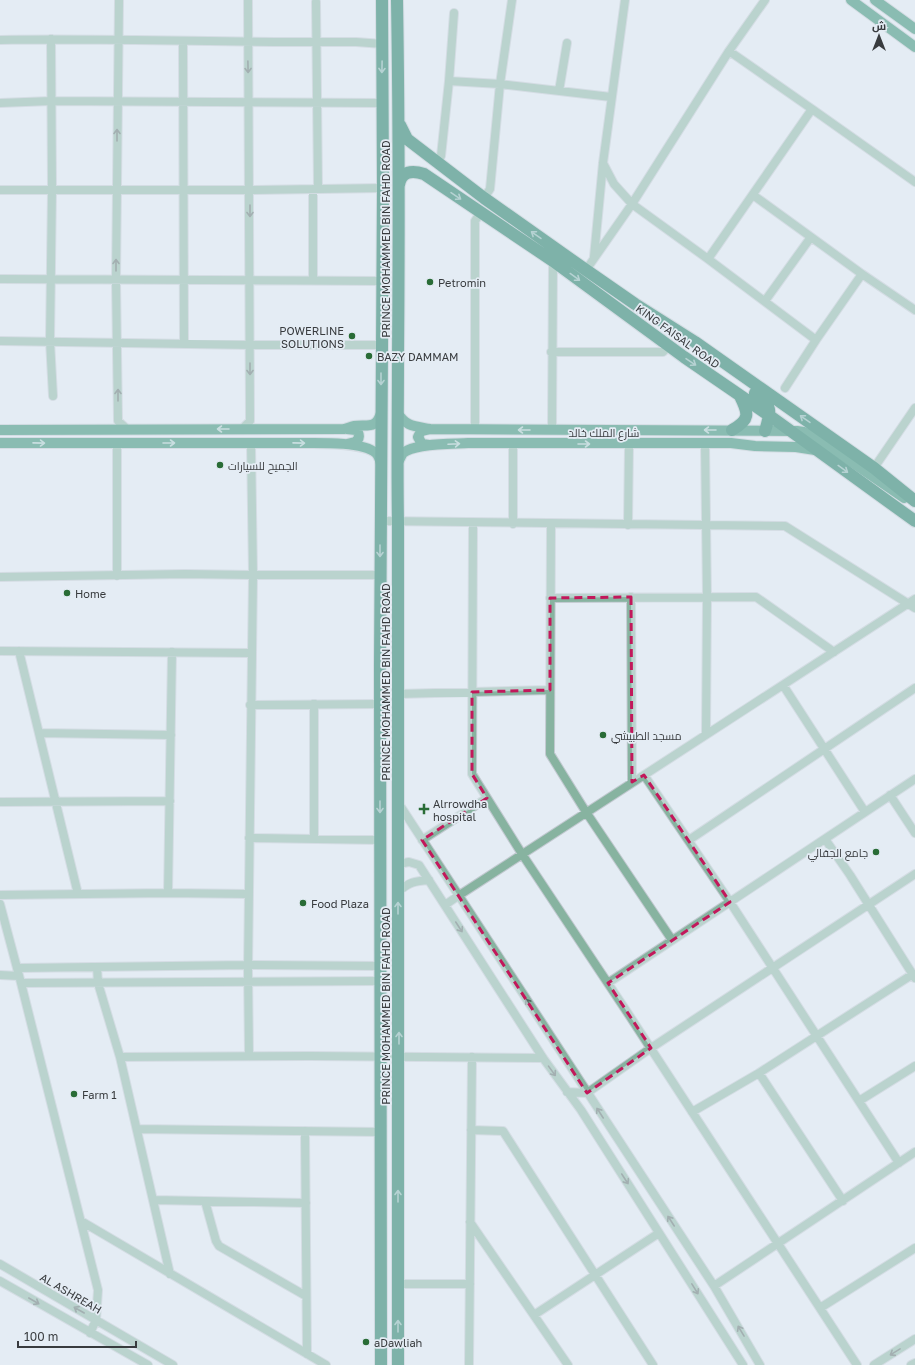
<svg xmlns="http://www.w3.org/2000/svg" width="915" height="1365" font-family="'Golos Text',Cairo,sans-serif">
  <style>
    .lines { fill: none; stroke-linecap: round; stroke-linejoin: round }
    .minor-casing { stroke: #c2c9d0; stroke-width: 10 }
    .major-casing { stroke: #c2c9d0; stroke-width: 12 }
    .highway-casing { stroke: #c2c9d0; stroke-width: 14 }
    .minor { stroke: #87b3a0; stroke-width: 8 }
    .major { stroke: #1d8262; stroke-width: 10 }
    .highway { stroke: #036c4f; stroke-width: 12 }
    .oneway { stroke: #546560 }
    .oneway2 { stroke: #7fb2aa }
    .oneway3 { stroke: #a8ccc8 }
    .marked { fill: none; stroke: #c2185b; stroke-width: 3; stroke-dasharray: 8 5; stroke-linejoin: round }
    .poi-dot { fill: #296c36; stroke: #e4ecf4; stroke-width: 1.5 }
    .labels { text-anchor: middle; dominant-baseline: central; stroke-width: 3.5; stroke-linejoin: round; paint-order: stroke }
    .street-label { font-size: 11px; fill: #383b3e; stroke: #e4ecf4 }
    .poi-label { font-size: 11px; fill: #383b3e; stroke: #e4ecf4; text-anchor: start }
  </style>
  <rect width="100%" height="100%" fill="#e4ecf4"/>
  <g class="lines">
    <g class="minor-casing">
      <path id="minor" d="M119 0 116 280 118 421 127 429
        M316 2 318 189
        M51 39 52 189 50 341 53 396
        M0 40C119 38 237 43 356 42L383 44
        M183 41 184 343
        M449 81 500 84 611 97
        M559 91 567 43
        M0 103 51 101 382 103
        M812 109 915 182
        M441 156 449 81 454 13
        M603 163 614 184 632 204 708 259 812 109 729 51
        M0 190H250L383 188
        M484 198 490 189 500 84 512 0
        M594 257 603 163 625 0
        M708 259 816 340 862 274 753 195
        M586 270 632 204 729 51 765 0
        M862 274 915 310
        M0 279 381 281
        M313 280V189
        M765 301 811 237
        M0 341 251 345H382
        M551 352H663L669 346
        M785 388 816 340
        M242 429 250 421 248 0
        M475 430V221L481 212
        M552 430 553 261
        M705 443 707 597 706 734
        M874 468 915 408
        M381 521 785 526 915 608
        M473 523 472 774 522 854 629 1015 857 1365
        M513 524V444
        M551 524 550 754 586 812 672 940
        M628 525 629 444
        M117 576V444
        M0 577 185 574 253 575H380
        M631 597 632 782
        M550 598 756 597 834 652
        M0 651 251 653
        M19 651 78 894
        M783 685 865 812
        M398 694 550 690
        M314 704V839
        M250 705 380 704
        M39 733 171 735
        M644 775 730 902 899 1163
        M890 795 915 833
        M0 802 170 801
        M399 804 714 1286 760 1365
        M249 838 380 840
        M825 839 850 875 915 978
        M422 840 487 798
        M689 840 915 688
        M398 864 409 862 419 865 543 1058 581 1110 743 1365
        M398 892C409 882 415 881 429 880
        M168 893 172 652
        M0 895 168 893 249 894
        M0 904 21 983 98 1290 96 1320 90 1333
        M445 905 458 896 915 599
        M97 967 98 983 120 1057 170 1274
        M17 968 248 965 381 966
        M0 975 19 976
        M21 983 381 981
        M608 983 915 779
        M249 1056 248 970 253 575 251 443
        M120 1057 310 1056 543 1058
        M759 1073 843 1201
        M567 1092 587 1093 651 1048 915 874
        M859 1101 915 1066
        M692 1112 759 1073 913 974
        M137 1129 381 1132
        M471 1130 503 1131 653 1365
        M305 1131 307 1354
        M153 1200 306 1203
        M205 1201 216 1241 219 1246 306 1296
        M81 1221 326 1365
        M470 1222 568 1365
        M0 1264 173 1365
        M0 1281 148 1365
        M398 1284H470
        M714 1286 915 1152
        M820 1308 915 1248
        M534 1315 659 1233
        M469 1365 472 1057
        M874 1365 915 1339
        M911 1365 915 1363"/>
    </g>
    <g class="major-casing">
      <path id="major" d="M851 0 915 47
        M875 0 915 29
        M397 412C406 427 414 426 430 429L797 431 804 432 815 437 904 498
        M0 430 344 429C347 428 351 427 354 426 367 424 376 430 381 413
        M0 443H298C316 443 362 441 376 453 379 456 380 460 381 464
        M347 444 355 442C360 439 360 434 356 430L347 429
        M429 445 422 444 418 437 421 431 430 429
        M397 464C399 461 401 456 403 453 414 443 453 444 468 443H731L755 446 796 447 815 450"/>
    </g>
    <g class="highway-casing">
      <path id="highway" d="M397 0C399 119 399 239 398 358 398 413 397 467 398 522V1365
        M400 125 407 139 484 198 586 270 635 304 695 342 874 468 915 501
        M399 185C401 171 412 170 424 174L553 261 684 357 770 416 915 521
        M755 393C773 406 771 411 765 431
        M732 430C750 420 749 414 740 396
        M381 1365 380 666 383 188 382 0"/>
    </g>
    <use href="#minor" class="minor"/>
    <use href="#major" class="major"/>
    <use href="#highway" class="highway"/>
  </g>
  <defs><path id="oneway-shaft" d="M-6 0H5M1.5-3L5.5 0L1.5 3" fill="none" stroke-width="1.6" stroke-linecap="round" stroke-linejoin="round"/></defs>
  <g class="oneway">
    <use href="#oneway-shaft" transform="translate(248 67) rotate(89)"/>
    <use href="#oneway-shaft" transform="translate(117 135) rotate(-90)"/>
    <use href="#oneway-shaft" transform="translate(250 211) rotate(90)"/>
    <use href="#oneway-shaft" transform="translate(116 265) rotate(-90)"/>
    <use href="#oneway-shaft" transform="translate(250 369) rotate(90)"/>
    <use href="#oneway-shaft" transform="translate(118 395) rotate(-90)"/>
    <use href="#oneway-shaft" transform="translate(459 927) rotate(57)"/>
    <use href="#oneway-shaft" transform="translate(529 1004) rotate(-123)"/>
    <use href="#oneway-shaft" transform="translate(552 1071) rotate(54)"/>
    <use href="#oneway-shaft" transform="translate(600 1113) rotate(-123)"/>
    <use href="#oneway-shaft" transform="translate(625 1179) rotate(57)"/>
    <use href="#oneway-shaft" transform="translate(671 1221) rotate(-123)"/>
    <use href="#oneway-shaft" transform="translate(695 1289) rotate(58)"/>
    <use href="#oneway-shaft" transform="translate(34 1301) rotate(30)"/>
    <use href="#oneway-shaft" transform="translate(79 1310) rotate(-150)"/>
    <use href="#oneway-shaft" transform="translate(741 1331) rotate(-121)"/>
    <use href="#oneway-shaft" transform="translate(895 1352) rotate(148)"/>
  </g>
  <g class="oneway2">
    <use href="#oneway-shaft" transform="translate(382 67) rotate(91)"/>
    <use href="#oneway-shaft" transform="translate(456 196) rotate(34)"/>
    <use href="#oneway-shaft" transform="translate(536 235) rotate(-145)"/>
    <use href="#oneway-shaft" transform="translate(575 277) rotate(36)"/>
    <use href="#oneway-shaft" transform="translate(691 362) rotate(34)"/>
    <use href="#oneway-shaft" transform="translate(381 379) rotate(90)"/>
    <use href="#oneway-shaft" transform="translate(805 419) rotate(-145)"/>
    <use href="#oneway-shaft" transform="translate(843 469) rotate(36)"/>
    <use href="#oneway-shaft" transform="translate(380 551) rotate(90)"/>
    <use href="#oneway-shaft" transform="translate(380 807) rotate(90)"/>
    <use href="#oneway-shaft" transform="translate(398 908) rotate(-90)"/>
    <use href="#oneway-shaft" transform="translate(399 1038) rotate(-90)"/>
    <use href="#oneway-shaft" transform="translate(398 1196) rotate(-90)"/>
    <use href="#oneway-shaft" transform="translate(398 1326) rotate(-90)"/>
  </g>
  <g class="oneway3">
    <use href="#oneway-shaft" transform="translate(223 429) rotate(180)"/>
    <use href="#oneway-shaft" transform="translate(524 430) rotate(-180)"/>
    <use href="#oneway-shaft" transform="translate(710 430) rotate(-180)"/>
    <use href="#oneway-shaft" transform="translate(39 443) rotate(1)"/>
    <use href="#oneway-shaft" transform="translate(169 443)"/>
    <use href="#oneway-shaft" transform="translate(299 443) rotate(1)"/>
    <use href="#oneway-shaft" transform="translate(454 444) rotate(-3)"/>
    <use href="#oneway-shaft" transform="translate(584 444)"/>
  </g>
  <path d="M0 0H915V1365H0ZM631 597 632 782 644 775 730 902 608 983 651 1048 587 1093 422 840 487 798 472 774V692L550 690V598Z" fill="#e4ecf4" fill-opacity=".55" fill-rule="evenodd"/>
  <path class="marked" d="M631 597 632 782 644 775 730 902 608 983 651 1048 587 1093 422 840 487 798 472 774V692L550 690V598Z"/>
  <g class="poi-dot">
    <circle cx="430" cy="282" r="4"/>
    <circle cx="352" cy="336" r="4"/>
    <circle cx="369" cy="356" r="4"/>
    <circle cx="220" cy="465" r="4"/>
    <circle cx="67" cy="593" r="4"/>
    <circle cx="603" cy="735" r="4"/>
    <path d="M422 803h4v4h4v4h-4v4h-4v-4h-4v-4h4z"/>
    <circle cx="876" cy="852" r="4"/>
    <circle cx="303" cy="903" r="4"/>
    <circle cx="74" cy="1094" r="4"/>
    <circle cx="366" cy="1342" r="4"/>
  </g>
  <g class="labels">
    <g class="street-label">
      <text transform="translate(385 239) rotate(-90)">PRINCE MOHAMMED BIN FAHD ROAD</text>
      <text transform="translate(678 336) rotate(36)">KING FAISAL ROAD</text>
      <text x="604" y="432">شارع الملك خالد</text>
      <text transform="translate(385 682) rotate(-90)">PRINCE MOHAMMED BIN FAHD ROAD</text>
      <text transform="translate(385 1006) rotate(-90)">PRINCE MOHAMMED BIN FAHD ROAD</text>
      <text transform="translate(71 1293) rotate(30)">AL ASHREAH</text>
    </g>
    <g class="poi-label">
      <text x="438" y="282">Petromin</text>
      <text x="344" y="330" text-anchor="end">POWERLINE<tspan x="344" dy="13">SOLUTIONS</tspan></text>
      <text x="377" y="356">BAZY DAMMAM</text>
      <text x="228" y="465">الجميح للسيارات</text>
      <text x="75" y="593">Home</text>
      <text x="611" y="735">مسجد الطبيشي</text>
      <text x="433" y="803">Alrrowdha<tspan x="433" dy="13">hospital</tspan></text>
      <text x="868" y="852" text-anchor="end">جامع الجفالي</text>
      <text x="311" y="903">Food Plaza</text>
      <text x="82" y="1094">Farm 1</text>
      <text x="374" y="1342">aDawliah</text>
    </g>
  </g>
  <g transform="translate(879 36)" stroke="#e4ecf4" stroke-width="3" paint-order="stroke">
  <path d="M0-3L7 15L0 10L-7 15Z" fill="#383b3e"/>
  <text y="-6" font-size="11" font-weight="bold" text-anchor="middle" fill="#383b3e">ش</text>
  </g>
  <path d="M18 1341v6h118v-6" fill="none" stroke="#383b3e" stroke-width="2"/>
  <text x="24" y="1341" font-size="12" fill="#383b3e" stroke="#e4ecf4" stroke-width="3" paint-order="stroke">100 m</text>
</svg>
